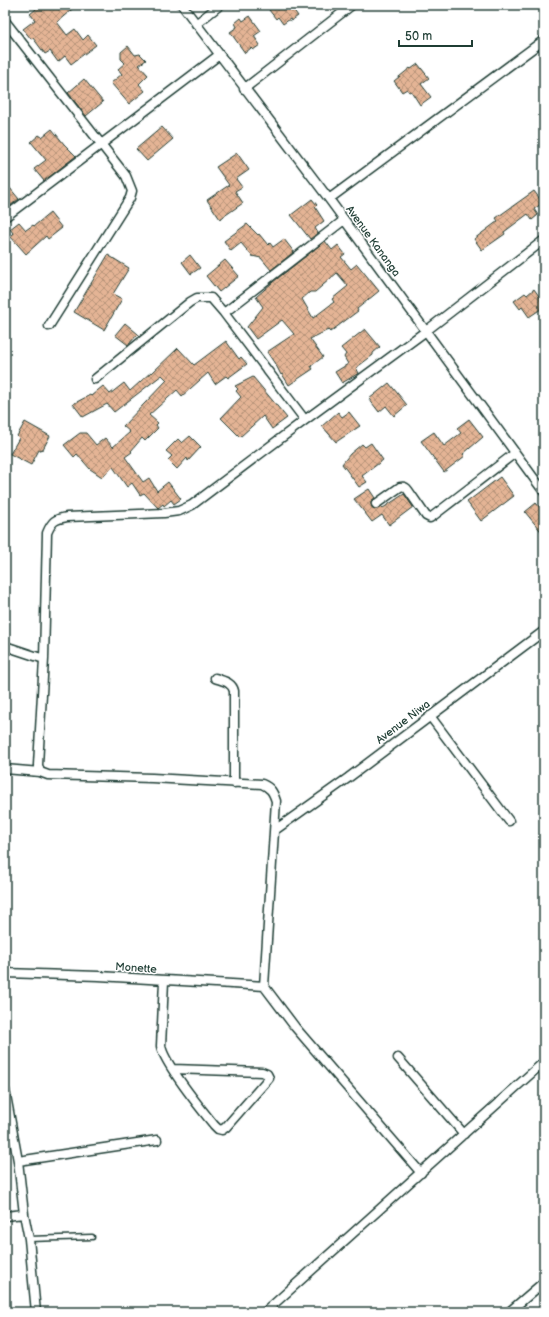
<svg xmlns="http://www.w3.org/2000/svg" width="549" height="1317" font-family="'Balsamiq Sans',sans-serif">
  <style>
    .building { fill: url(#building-cross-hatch); stroke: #1f3d34; fill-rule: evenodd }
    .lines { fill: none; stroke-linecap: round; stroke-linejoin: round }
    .lane-casing { stroke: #1f3d34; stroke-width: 7 }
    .street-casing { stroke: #1f3d34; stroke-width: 11 }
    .lane { stroke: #fff; stroke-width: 4 }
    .street { stroke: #fff; stroke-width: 8 }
    .labels { text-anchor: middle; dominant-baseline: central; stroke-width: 3; stroke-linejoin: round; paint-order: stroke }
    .street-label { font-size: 11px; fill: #1f3d34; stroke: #fff }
  </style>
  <defs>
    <pattern id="building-cross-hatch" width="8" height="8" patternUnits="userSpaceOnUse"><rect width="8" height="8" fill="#e4b495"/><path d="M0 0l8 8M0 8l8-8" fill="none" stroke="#b8947a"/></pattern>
  </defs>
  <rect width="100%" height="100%" fill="#fff"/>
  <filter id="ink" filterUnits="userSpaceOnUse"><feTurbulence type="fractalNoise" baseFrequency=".025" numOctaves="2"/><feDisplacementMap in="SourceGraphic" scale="8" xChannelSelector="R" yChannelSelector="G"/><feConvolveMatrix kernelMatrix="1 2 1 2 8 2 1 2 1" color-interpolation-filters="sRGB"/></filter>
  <g filter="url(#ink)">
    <path class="building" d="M32 5H77L57 22 67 35 75 29 83 40 88 35 96 45 71 64 65 56 58 62 50 51 45 54 33 38 31 39 23 29 35 20 30 14 36 9Z
      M275 5H290L298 16 291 21 290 19 283 24 278 17 276 19 269 10Z
      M250 16 261 31 254 36 260 45 253 50 251 48 245 53 230 32 237 27 235 23 241 18 243 21Z
      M128 46 135 55 140 54 146 60 139 65 148 75 139 84 145 91 129 104 111 83 122 74 118 69 125 63 121 59V52Z
      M418 64 429 78 421 84 431 97 420 105 411 91 409 92 407 89 402 92 394 81 410 68 411 69Z
      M84 79 103 102 86 116 68 93Z
      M162 127 173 139 147 161 136 149Z
      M52 129 64 144 76 156 44 181 34 169 46 160 31 142 39 135 42 137Z
      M237 153 249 170 236 179 242 187 235 191 243 203 220 219 207 200 229 185 216 167Z
      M5 182 19 199 5 210Z
      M534 191 543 203 534 209 538 215 532 220 528 214 504 232 505 234 482 250 474 239 498 221 496 218Z
      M312 199 317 205 315 207 324 221 315 228 318 233 310 239 291 215Z
      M50 213 62 228 48 239 46 236 26 254 10 236 13 233 10 229 19 222 26 230 33 225 34 226Z
      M247 224 258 235 259 234 268 245 270 243 273 247 284 239 294 252 271 270 261 258 252 256 241 243 231 251 224 241Z
      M325 241 332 250 338 245 345 254 341 257 351 269 357 264 379 291 357 309 358 311 330 332 328 330 310 339 323 357 311 366 313 369 289 385 282 374 281 375 277 367 267 352 294 334 282 320 256 339 247 327 263 307 256 297 273 282ZM337 273 348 286 332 299 334 302 313 318 302 299 310 292H315Z
      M108 255 129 268 113 294 122 299 104 330 74 312Z
      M190 255 200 268 191 274 182 262Z
      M225 260 239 276 219 292 206 276Z
      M534 289 544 303V307L529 317 522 307 520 309 514 301 525 293 527 295Z
      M125 323 138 334 128 345 115 335Z
      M365 329 380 347 373 353V355L356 368 359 373 342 383 335 372 348 364 344 357 346 354 341 348Z
      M226 341 239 359 241 357 247 364 228 378 226 376 215 384 208 373 182 396 177 390 149 415 158 423 156 425 158 428 145 441 142 438 131 451 132 452 125 457 143 482 149 478 157 491 168 482 181 499 174 504 171 500 164 506 163 504 158 508 144 493 140 495 132 483 127 487 113 467 102 477 90 469 77 454 74 457 64 445 80 433H86L96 445 105 438 113 447 130 432 123 426 167 380 162 375 114 412 107 404 83 417 73 404 90 395 91 396 103 386 110 394 124 383 130 391 151 372 152 373 178 348 194 365Z
      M253 377 268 395 287 418 272 429 263 416 240 437 221 418 241 397 236 391 238 389 235 386Z
      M389 383 407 405 394 416 386 406 379 412 369 399Z
      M338 412 342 417 349 412 360 426 336 442 322 426Z
      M469 419 483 437 463 454 465 456 444 472 421 441 434 432 444 446 461 433 457 428Z
      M25 422 50 436 43 449 39 450 31 465 10 454 19 438 17 436Z
      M190 436 201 447 188 461 187 458 177 469 168 460 172 456 166 451 178 439 182 443Z
      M371 443 383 460 362 476 367 482 359 487 342 464 350 454 362 444 365 447Z
      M500 477 514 496 481 521 467 502Z
      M369 489 375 498 371 501V504L372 507 374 509H377L382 507 383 508 404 494 413 507 389 525 382 515 372 522 354 499Z
      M536 503 544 512V535L525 512Z"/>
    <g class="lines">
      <g class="lane-casing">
        <path id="lane" d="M29 1239 92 1237"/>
      </g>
      <g class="street-casing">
        <path id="street" d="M182 5 329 199 544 492
          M5 21 126 176 132 191 130 198 49 326
          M196 24 220 5
          M244 89 352 5
          M329 199 544 40
          M5 217 219 55
          M224 313 344 220
          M95 379 190 302 197 298H211L224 313 305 420
          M376 504 400 487C404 486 406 487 408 490L426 516 430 518 433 516 515 453
          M5 646 44 659
          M215 678C223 681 232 682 234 691V783
          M430 716 509 821
          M5 769 40 772 48 775 152 778 262 784C271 788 273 792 276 801L264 986 295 1027 421 1173
          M40 772 38 765 44 659 47 533C52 521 55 519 67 517L164 513 179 511 192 505 305 420 426 331 544 240
          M275 830 348 778 544 631
          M5 973 99 976 264 986
          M164 981 161 1046C164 1063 201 1109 214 1125L218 1129 222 1130 226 1127 269 1078 267 1074 262 1072 173 1069
          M398 1058 464 1134
          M5 1090 18 1161 24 1214 29 1239 36 1312
          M18 1161 157 1140
          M5 1216 24 1214
          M265 1312 544 1062
          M509 1312 544 1282"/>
      </g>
      <use href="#lane" class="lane"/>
      <use href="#street" class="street"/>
    </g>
  </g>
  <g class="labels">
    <g class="street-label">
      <text transform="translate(373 241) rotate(54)">Avenue Kananga</text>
      <text transform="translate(403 722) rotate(-37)">Avenue Niwa</text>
      <text transform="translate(136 968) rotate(4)">Monette</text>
    </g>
  </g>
  <rect width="549" height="1317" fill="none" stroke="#fff" stroke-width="20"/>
  <rect x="10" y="10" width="529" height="1297" fill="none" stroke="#1f3d34" stroke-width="1.5" filter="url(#ink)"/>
  <path d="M399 40v6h73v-6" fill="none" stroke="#1f3d34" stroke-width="2"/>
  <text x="405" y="40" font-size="12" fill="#1f3d34" stroke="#ffffff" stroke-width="3" paint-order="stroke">50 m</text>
</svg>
